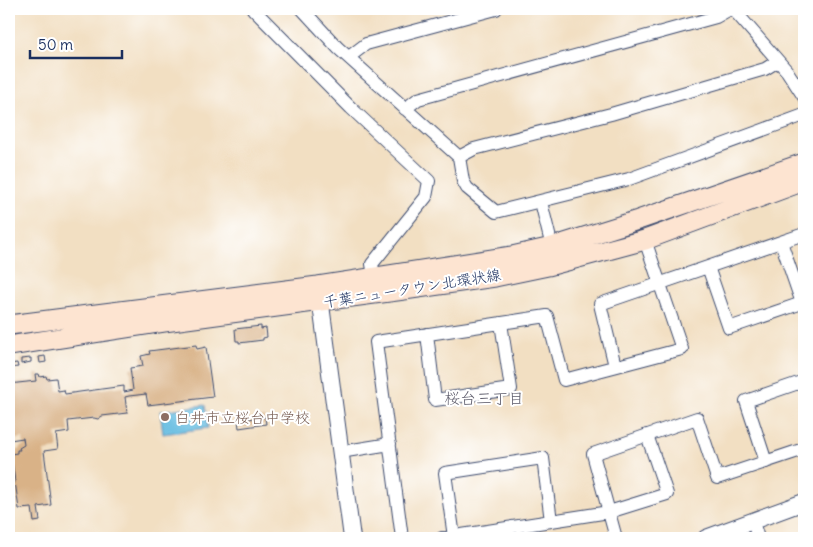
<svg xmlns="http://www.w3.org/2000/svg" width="813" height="547" font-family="Delius,'Klee One',sans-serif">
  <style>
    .water { fill: #63bbe0; stroke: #3f759f }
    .building { fill: #d9b287 }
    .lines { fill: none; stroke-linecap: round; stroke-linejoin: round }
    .minor-casing { stroke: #3b496d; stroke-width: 14 }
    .tertiary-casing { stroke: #3b496d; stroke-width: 18 }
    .secondary-casing { stroke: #3b496d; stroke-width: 21 }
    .minor { stroke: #fff; stroke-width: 12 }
    .tertiary { stroke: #fff; stroke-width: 16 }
    .secondary { stroke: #fde4d1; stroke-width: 19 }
    .education-dot { fill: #8d6e63; stroke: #fff; stroke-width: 2 }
    .labels { text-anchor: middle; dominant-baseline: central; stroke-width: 4; stroke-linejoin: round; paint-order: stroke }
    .street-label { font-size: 15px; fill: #1b2f5e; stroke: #fff }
    .education-label { font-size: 15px; fill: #785e54; stroke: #fff; text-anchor: start }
    .neighbourhood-label { font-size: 16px; fill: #5e5d6c; stroke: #fff }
  </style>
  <rect width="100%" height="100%" fill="#fff"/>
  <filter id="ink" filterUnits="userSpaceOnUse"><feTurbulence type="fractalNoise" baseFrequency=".02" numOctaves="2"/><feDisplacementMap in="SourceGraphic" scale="10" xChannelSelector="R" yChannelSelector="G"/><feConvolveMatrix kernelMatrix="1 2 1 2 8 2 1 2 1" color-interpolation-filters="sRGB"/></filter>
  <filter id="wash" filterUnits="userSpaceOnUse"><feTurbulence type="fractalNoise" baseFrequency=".0096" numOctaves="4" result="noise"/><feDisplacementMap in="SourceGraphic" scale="20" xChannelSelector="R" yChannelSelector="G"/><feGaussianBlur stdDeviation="1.12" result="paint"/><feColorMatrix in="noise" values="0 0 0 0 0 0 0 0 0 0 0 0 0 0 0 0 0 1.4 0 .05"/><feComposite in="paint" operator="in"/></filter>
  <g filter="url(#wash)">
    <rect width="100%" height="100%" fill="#f2dfc2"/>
    <path class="water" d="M205 405 208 428 163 434 160 411Z"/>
    <g id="blocks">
      <path class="building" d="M261 326V329L266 328 267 337 263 338V340L239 343V341H236L235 329Z
        M196 345 197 349 206 347 213 397 148 405 146 394 129 396 125 397 127 413 102 416 98 419 94 418 68 421 69 432 56 434 58 449 44 451 51 505 38 507 40 521 34 522 32 508 19 509 11 454 17 453V450H20L19 448 24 445 23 438 10 440 9 384 36 381 35 374H39L40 377 46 376 47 379 56 378 58 391 64 390 65 394 124 386V392L129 391 133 390 130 368 143 366 141 356 150 354 149 351Z
        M45 356 46 362 40 363 39 357Z
        M31 358V362L21 364V359Z
        M17 363 18 367 9 368V364Z
        M265 417 266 424 239 428 238 420Z"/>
    </g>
  </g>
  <g filter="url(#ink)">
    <use href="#blocks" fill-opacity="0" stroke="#3b496d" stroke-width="1"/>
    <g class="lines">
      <g class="minor-casing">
        <path id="minor" d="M253 9 351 108 429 181 426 197 372 264 374 276
          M302 9 338 48 459 157 463 181 467 188 496 212 629 179 804 115
          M733 9 787 71 804 97
          M349 57 366 44 496 9
          M405 109 418 99 716 17 730 9
          M459 157 474 149 611 114 765 69 778 61
          M541 202 552 247
          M708 267 729 328 802 303 781 242
          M427 334 435 400 511 389 501 323
          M615 366 600 304 804 234
          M340 452 390 444
          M766 462 746 401 804 381
          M753 522 758 538
          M454 537 445 473 543 458 551 521
          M402 538 376 342 547 316 564 380 682 349 645 240
          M442 538 609 512 667 494 647 435
          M616 538 593 454 697 418 717 478 804 449"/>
      </g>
      <g class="tertiary-casing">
        <path id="tertiary" d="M319 290 352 538
          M706 538 804 502"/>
      </g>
      <g class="secondary-casing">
        <path id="secondary" d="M9 325 318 286 512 256 552 247 638 220 804 163
          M9 346 164 322 404 290 495 277 548 266 645 240 804 181"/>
      </g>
      <use href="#minor" class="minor"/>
      <use href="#tertiary" class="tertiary"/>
      <use href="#secondary" class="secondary"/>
    </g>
  </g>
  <circle class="education-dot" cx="165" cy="417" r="5"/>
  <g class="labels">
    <g class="street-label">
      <text transform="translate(412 288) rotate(-9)">千葉ニュータウン北環状線</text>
    </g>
    <g class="education-label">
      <text x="175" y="417">白井市立桜台中学校</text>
    </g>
    <g class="neighbourhood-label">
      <text x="484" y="398">桜台三丁目</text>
    </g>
  </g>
  <rect width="813" height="547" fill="none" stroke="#fff" stroke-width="30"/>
  <path d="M30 50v8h92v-8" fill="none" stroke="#1b2f5e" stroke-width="2.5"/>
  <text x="38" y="50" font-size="15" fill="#1b2f5e" stroke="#ffffff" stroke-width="4" paint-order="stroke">50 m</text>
</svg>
